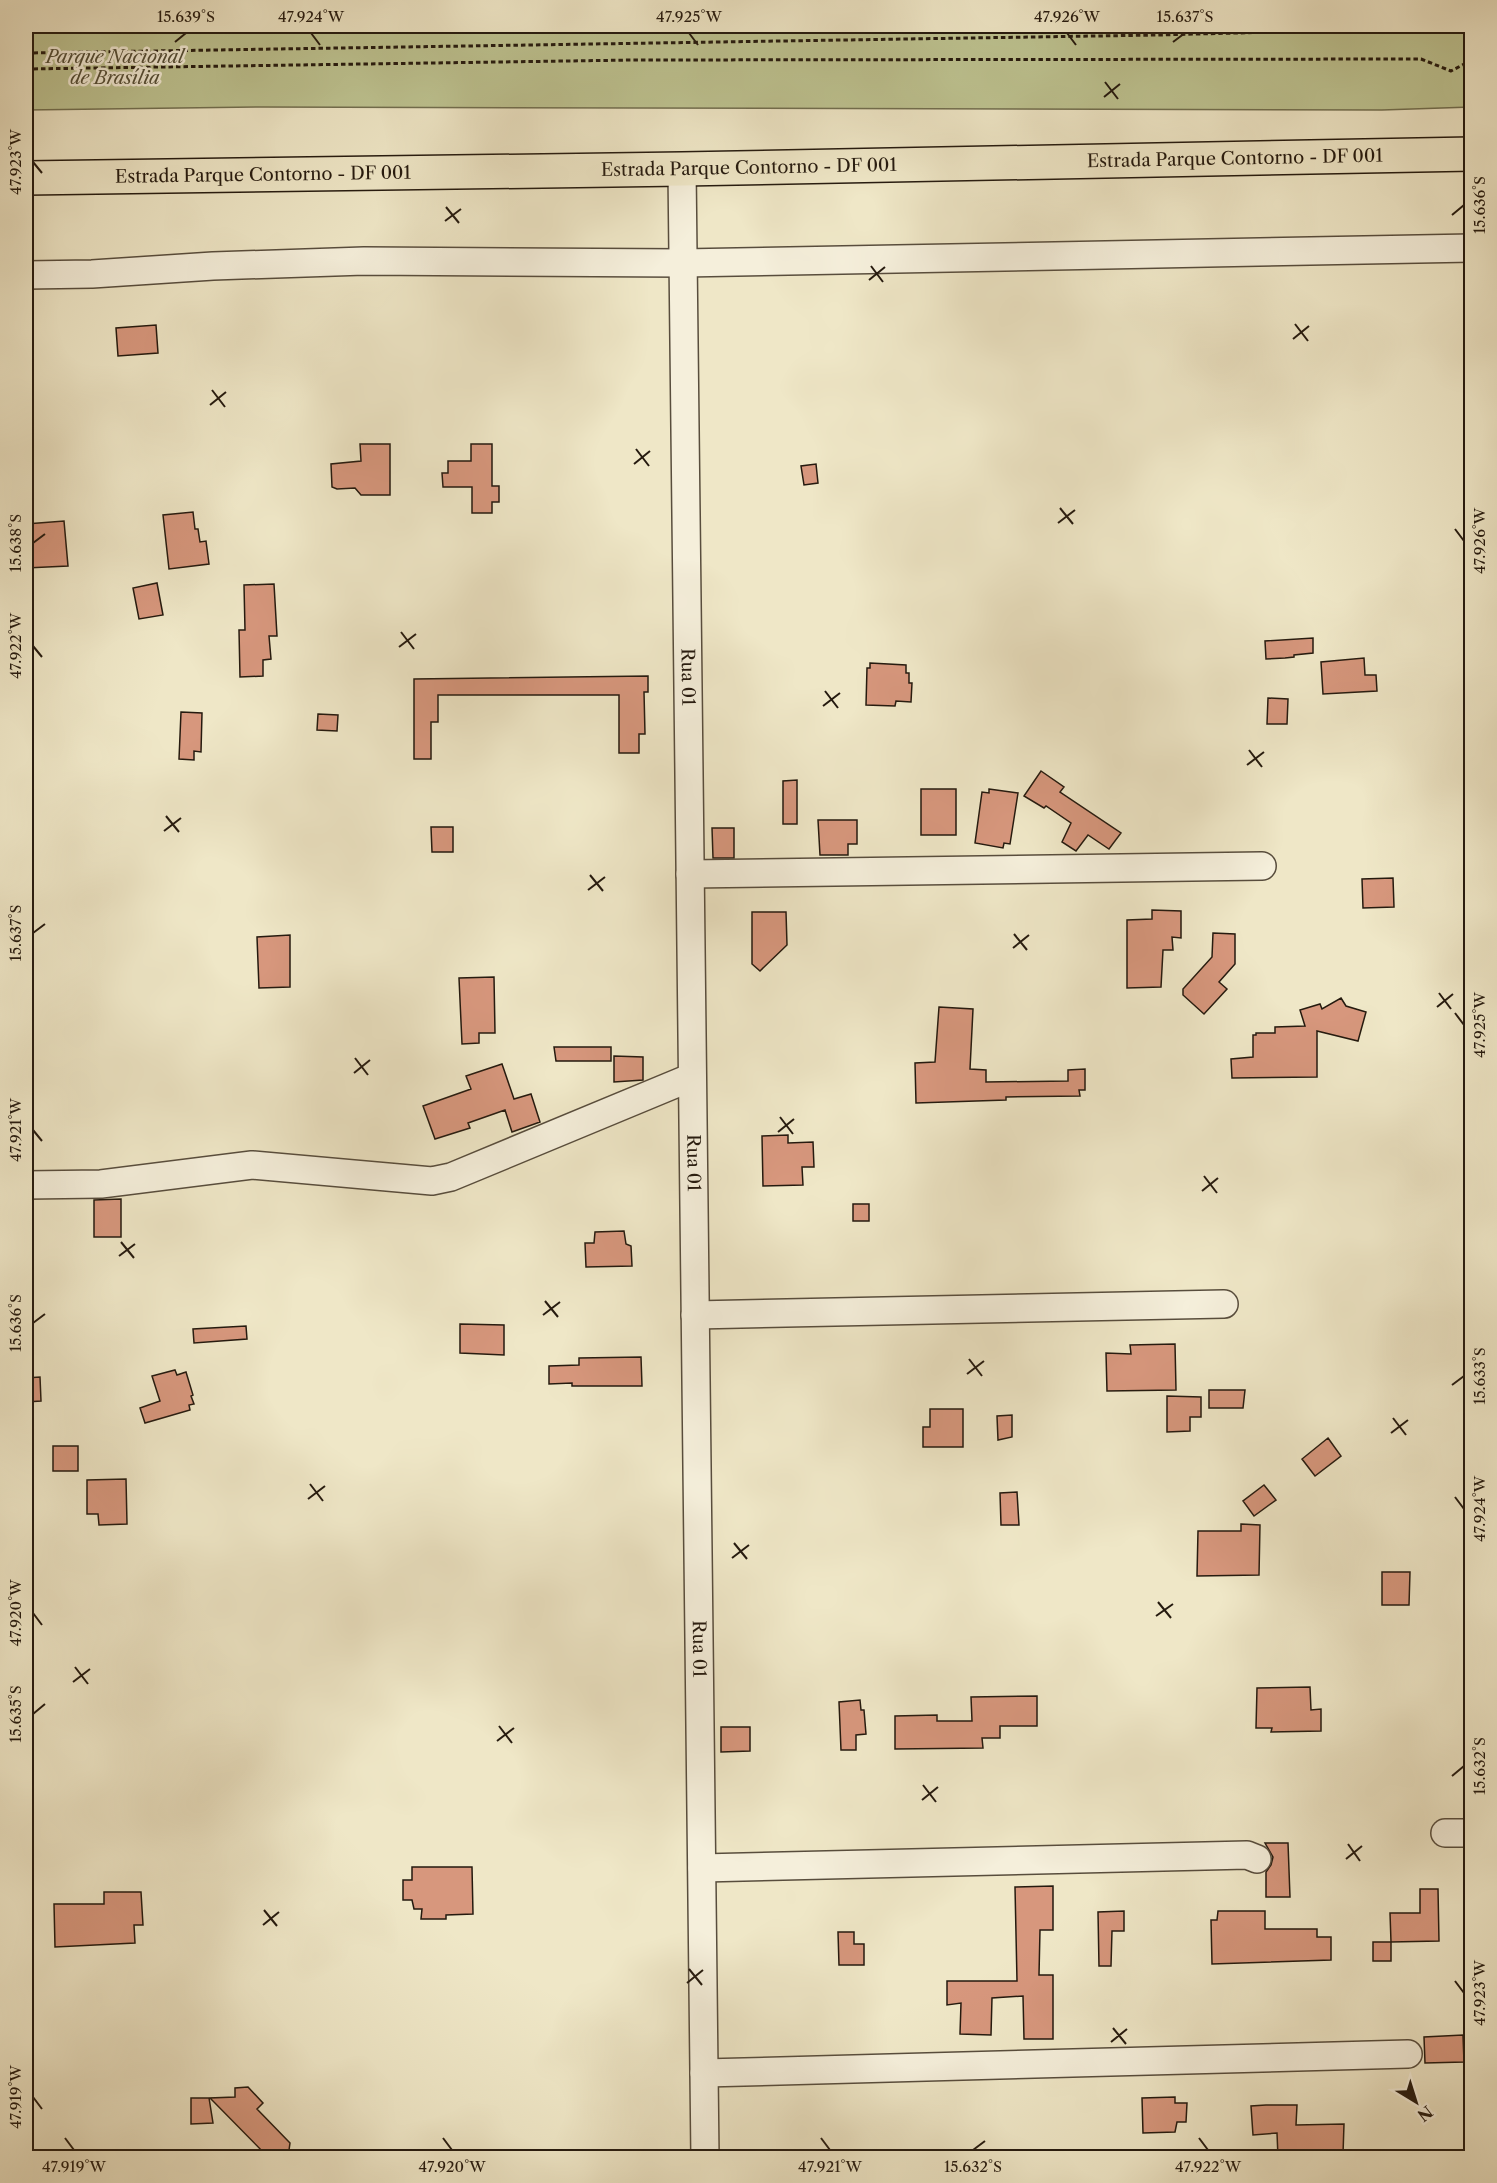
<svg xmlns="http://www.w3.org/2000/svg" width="1497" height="2183" font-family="'Libre Caslon Text',serif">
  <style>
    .green { fill: #bec492; stroke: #726f50; stroke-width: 1.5 }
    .building { fill: #d7977d; stroke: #251a0f; stroke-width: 1.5 }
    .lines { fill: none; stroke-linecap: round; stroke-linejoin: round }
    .minor-casing { stroke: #584d3d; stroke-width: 30 }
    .major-casing { stroke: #251a0f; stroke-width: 36 }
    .path { stroke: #251a0f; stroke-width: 3; stroke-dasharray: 4.5 3; stroke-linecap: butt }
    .minor { stroke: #f5efdb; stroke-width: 27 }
    .major { stroke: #efe7c7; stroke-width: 33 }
    .ticks { fill: none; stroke: #251a0f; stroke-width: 2 }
    .labels { text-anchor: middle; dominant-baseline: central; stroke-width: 5; stroke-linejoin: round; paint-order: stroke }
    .park-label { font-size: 18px; font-style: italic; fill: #534d36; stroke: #f5efdb }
    .street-label { font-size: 18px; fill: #251a0f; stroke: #f5efdb }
    .neatline { fill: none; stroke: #251a0f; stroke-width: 2 }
    .ticks-label { font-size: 15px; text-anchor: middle; fill: #251a0f }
  </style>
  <rect width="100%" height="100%" fill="#efe7c7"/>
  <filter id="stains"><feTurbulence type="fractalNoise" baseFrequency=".00333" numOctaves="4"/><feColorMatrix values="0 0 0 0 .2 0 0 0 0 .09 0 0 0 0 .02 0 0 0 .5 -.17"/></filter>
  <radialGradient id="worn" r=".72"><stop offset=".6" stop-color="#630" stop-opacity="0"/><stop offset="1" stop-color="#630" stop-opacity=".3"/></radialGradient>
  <path class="green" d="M26 26H1471V107L1382 110 260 107 26 110Z"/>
  <path class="building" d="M156 325 158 353 118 356 116 328Z
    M360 444H390V495H361L355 488 337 489 332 487 331 464 361 461Z
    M471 444H492V486H499V502H492V513H472V487H443L442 473H448V461H471Z
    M816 464 818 483 804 485 801 466Z
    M193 512 195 529H198L200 542 206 541 209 564 169 569 163 515Z
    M64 521 68 566 26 568V524Z
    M157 583 163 615 139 619 133 588Z
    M274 584 277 636H269L271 659 263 660V676L240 677 239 630H245L244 585Z
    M1313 638V653L1294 655V657L1285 658 1266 659 1265 641Z
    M1364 658 1365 675H1376L1377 691 1323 694 1321 662Z
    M870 663 906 665V673H909V683H912L911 702 896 701 895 706 866 705 867 668H870Z
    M648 676V692H644L645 734H639V753H619V695H438V722H431V759H414V679Z
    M1268 698 1288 699 1287 724H1267Z
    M181 712 202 713 201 752 194 751V760L179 759Z
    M318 714 338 715 337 731 317 730Z
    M1041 771 1064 787 1060 792 1121 833 1109 849 1088 835 1076 851 1062 842 1071 823 1046 806 1044 808 1024 796Z
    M797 780V824H783V781Z
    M921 789H956V835H921Z
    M989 789 1018 793 1010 844 1004 843 1003 848 975 843 982 792 989 793Z
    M818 820H857V844H848V855H820Z
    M431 827H453V852H432Z
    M712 828H734V858H713Z
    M1393 878 1394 907 1363 908 1362 879Z
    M1152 910 1181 911V938L1172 937 1173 950H1163L1161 987 1127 988V920L1152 919Z
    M752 912H786L787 945 760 971 752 964Z
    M1213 933 1235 934V964L1219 982 1227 989 1204 1014 1183 995V989L1212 957Z
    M290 935V987L259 988 257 937Z
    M494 977 495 1033H479V1043L462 1044 459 978Z
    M1341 998 1346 1006 1366 1012 1358 1041 1317 1031V1077L1232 1078 1231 1059 1253 1057V1035H1256V1033H1275V1027L1305 1026 1300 1010 1320 1004 1322 1009Z
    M939 1007 973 1009 970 1069 986 1070V1082L1068 1081V1070L1085 1069V1090H1079L1080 1096 1006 1097V1100L916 1103 915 1063 935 1062Z
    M554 1047H611V1061H556Z
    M614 1056 643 1057V1080L614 1082Z
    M502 1064 514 1099 531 1094 540 1122 512 1132 505 1110 468 1123 470 1128 435 1139 423 1106 471 1089 466 1076Z
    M788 1135V1143L813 1142 814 1167H802L803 1185 763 1186 762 1136Z
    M121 1199V1237H94V1200Z
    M853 1204H869V1221H853Z
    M624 1231 626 1244 631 1246 632 1266 586 1267 585 1243H594L595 1232Z
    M460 1324 504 1325V1355L460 1353Z
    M246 1326 247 1339 194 1343 193 1329Z
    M1175 1344 1176 1390 1107 1391 1106 1353 1131 1354 1130 1345Z
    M641 1357 642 1386H572V1383L549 1384V1366L579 1365V1358Z
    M175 1370 177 1375 186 1372 193 1395 191 1396 194 1404 189 1405 190 1410 145 1423 140 1408 160 1401 152 1376Z
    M40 1377 41 1401 26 1402V1378Z
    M1209 1390H1245L1243 1408H1209Z
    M1167 1396 1201 1397V1417H1190V1431L1167 1432Z
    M930 1409H963V1447H923V1427H930Z
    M1012 1415V1437L998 1440 997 1416Z
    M1328 1438 1341 1456 1315 1476 1302 1459Z
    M53 1446H78V1471H53Z
    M126 1479 127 1524 99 1525 98 1514H87V1480Z
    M1264 1485 1276 1500 1254 1516 1243 1501Z
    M1017 1492 1019 1525H1001L1000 1493Z
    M1241 1524 1260 1525 1259 1575 1197 1576 1198 1531H1241Z
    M1382 1572H1410L1409 1605H1382Z
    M1310 1687 1311 1710 1321 1709V1731L1271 1732 1272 1728H1256L1257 1688Z
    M1037 1696V1726H1000V1738H982L983 1748 895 1749V1716L937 1715V1721H972L971 1697Z
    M860 1700 861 1710H864L866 1734 856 1735V1750H841L839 1702Z
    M721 1727H750V1751L721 1752Z
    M1265 1843H1288L1290 1897H1266V1872L1271 1865 1273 1857Z
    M412 1867H472L473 1914 446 1915V1919H421L422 1909H414L412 1900H403V1880H412Z
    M1053 1886V1930H1040L1039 1975H1053V2039H1024L1023 1996 992 1998 991 2035 960 2034 961 2003 947 2005V1981H1017L1015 1887Z
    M1420 1889H1438L1439 1941 1391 1942 1390 1913H1420Z
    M104 1892H141L143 1925H134L135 1943 55 1947 54 1904H104Z
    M1124 1911V1931H1112L1111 1966H1099L1098 1912Z
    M1218 1911H1265V1929H1317V1937H1331V1960L1212 1964 1211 1920H1217Z
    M838 1932H854V1944H864V1965H839Z
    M1373 1942H1391V1961H1373Z
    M1463 2035 1464 2062 1425 2063 1424 2037Z
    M248 2087 263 2103 257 2109 290 2143 288 2157H268L210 2098 235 2097V2088Z
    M1175 2097V2103H1187L1186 2122H1177L1175 2132 1143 2133 1142 2098Z
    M191 2098H209L213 2123 191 2124Z
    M1266 2105H1297L1296 2125 1344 2124 1343 2154 1340 2153V2157H1278L1277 2133 1253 2135 1251 2106Z"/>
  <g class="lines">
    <g class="minor-casing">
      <g id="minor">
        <path id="s1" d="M682 169 705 2158"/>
        <path d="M26 275 92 274 213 266 364 261 683 263 1472 248"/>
        <path d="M690 874 1262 866"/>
        <path d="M26 1185 101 1184 252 1165 432 1181 451 1177 692 1077"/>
        <path d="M695 1315 1224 1304"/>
        <path d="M1445 1833H1472"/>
        <path d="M702 1868 1247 1855 1257 1859"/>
        <path d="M704 2073 1408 2054"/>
      </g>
    </g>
    <g class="major-casing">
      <g id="major">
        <path id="s2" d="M26 178 682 169 1472 154"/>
      </g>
    </g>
    <path class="path" d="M26 53 1158 35 1472 27
      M26 69 634 60 1421 59 1451 71 1472 60"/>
    <use href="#minor" class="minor"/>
    <use href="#major" class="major"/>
  </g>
  <path class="ticks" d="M311 33 320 45M689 33 698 45M1067 33 1076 45M175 42 186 33M1173 42 1185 33M1105 82 1118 99M1104 97 1120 84M33 162 42 173M446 207 459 223M1452 215 1464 205M445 221 461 209M871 266 883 282M869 280 885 267M1295 324 1308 341M1293 339 1309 326M212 390 225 407M210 405 226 392M636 449 649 466M634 464 650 451M1060 508 1073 524M1058 523 1075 510M1455 529 1464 541M33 543 45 534M401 632 414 649M33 646 42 657M399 647 416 634M825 691 838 708M823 706 840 693M1249 750 1262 767M1247 765 1264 752M166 816 179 832M164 831 181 818M590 875 603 891M588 890 605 877M33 933 45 924M1014 934 1027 950M1013 948 1029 935M1439 993 1451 1009M1437 1007 1453 994M1455 1013 1464 1025M355 1058 368 1075M354 1073 370 1060M780 1117 793 1134M33 1130 42 1141M778 1132 794 1119M1204 1176 1217 1193M1202 1191 1218 1178M121 1242 134 1258M119 1256 135 1244M545 1301 558 1317M543 1315 560 1302M33 1323 45 1314M969 1359 982 1376M967 1374 984 1361M1452 1385 1464 1376M1393 1418 1406 1435M1391 1433 1408 1420M310 1484 323 1501M1455 1497 1464 1509M308 1499 325 1486M734 1543 747 1559M732 1558 749 1545M1158 1602 1171 1618M33 1613 42 1625M1156 1616 1173 1604M75 1667 88 1684M73 1682 90 1669M33 1714 45 1704M499 1726 512 1743M497 1741 514 1728M1452 1776 1464 1766M923 1785 936 1802M922 1800 938 1787M1348 1844 1360 1861M1346 1859 1362 1846M264 1910 277 1926M263 1925 279 1912M689 1969 702 1985M1455 1981 1464 1993M687 1983 703 1970M1113 2028 1126 2044M1111 2042 1127 2029M33 2097 42 2109M65 2138 74 2150M443 2138 452 2150M821 2138 830 2150M1199 2138 1208 2150M973 2150 985 2141"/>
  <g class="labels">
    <g class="park-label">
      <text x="115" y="57">Parque Nacional<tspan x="115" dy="21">de Brasília</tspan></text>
    </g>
    <g class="street-label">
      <text stroke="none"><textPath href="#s2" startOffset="1209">Estrada Parque Contorno - DF 001</textPath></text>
      <text stroke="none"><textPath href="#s2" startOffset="723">Estrada Parque Contorno - DF 001</textPath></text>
      <text stroke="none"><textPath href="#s2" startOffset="237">Estrada Parque Contorno - DF 001</textPath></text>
      <text stroke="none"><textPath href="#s1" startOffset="508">Rua 01</textPath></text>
      <text stroke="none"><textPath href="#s1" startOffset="994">Rua 01</textPath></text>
      <text stroke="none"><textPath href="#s1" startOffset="1480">Rua 01</textPath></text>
    </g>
  </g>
  <rect width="1497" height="2183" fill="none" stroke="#efe7c7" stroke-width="66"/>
  <g transform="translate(1416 2102) rotate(142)" stroke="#f5efdb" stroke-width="4.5" paint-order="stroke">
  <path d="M0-4.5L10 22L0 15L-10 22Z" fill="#251a0f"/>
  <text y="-9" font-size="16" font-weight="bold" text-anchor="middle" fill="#251a0f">N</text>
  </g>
  <rect x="33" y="33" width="1431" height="2117" class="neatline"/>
  <g class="ticks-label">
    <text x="186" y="22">15.639°S</text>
    <text x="311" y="22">47.924°W</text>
    <text x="689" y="22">47.925°W</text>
    <text x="1067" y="22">47.926°W</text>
    <text x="1185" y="22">15.637°S</text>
    <text transform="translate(16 162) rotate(-90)" y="5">47.923°W</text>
    <text transform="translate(1480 205) rotate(-90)" y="5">15.636°S</text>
    <text transform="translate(1480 541) rotate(-90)" y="5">47.926°W</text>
    <text transform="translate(16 543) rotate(-90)" y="5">15.638°S</text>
    <text transform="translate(16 646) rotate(-90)" y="5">47.922°W</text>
    <text transform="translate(16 933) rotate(-90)" y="5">15.637°S</text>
    <text transform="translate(1480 1025) rotate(-90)" y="5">47.925°W</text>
    <text transform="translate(16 1130) rotate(-90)" y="5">47.921°W</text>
    <text transform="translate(16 1323) rotate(-90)" y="5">15.636°S</text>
    <text transform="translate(1480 1376) rotate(-90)" y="5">15.633°S</text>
    <text transform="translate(1480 1509) rotate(-90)" y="5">47.924°W</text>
    <text transform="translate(16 1613) rotate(-90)" y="5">47.920°W</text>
    <text transform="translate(16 1714) rotate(-90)" y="5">15.635°S</text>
    <text transform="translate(1480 1766) rotate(-90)" y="5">15.632°S</text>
    <text transform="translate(1480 1993) rotate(-90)" y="5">47.923°W</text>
    <text transform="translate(16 2097) rotate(-90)" y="5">47.919°W</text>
    <text x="74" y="2172">47.919°W</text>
    <text x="452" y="2172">47.920°W</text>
    <text x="830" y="2172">47.921°W</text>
    <text x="973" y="2172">15.632°S</text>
    <text x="1208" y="2172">47.922°W</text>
  </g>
  <rect width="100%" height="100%" filter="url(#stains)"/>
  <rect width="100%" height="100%" fill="url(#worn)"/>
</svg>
